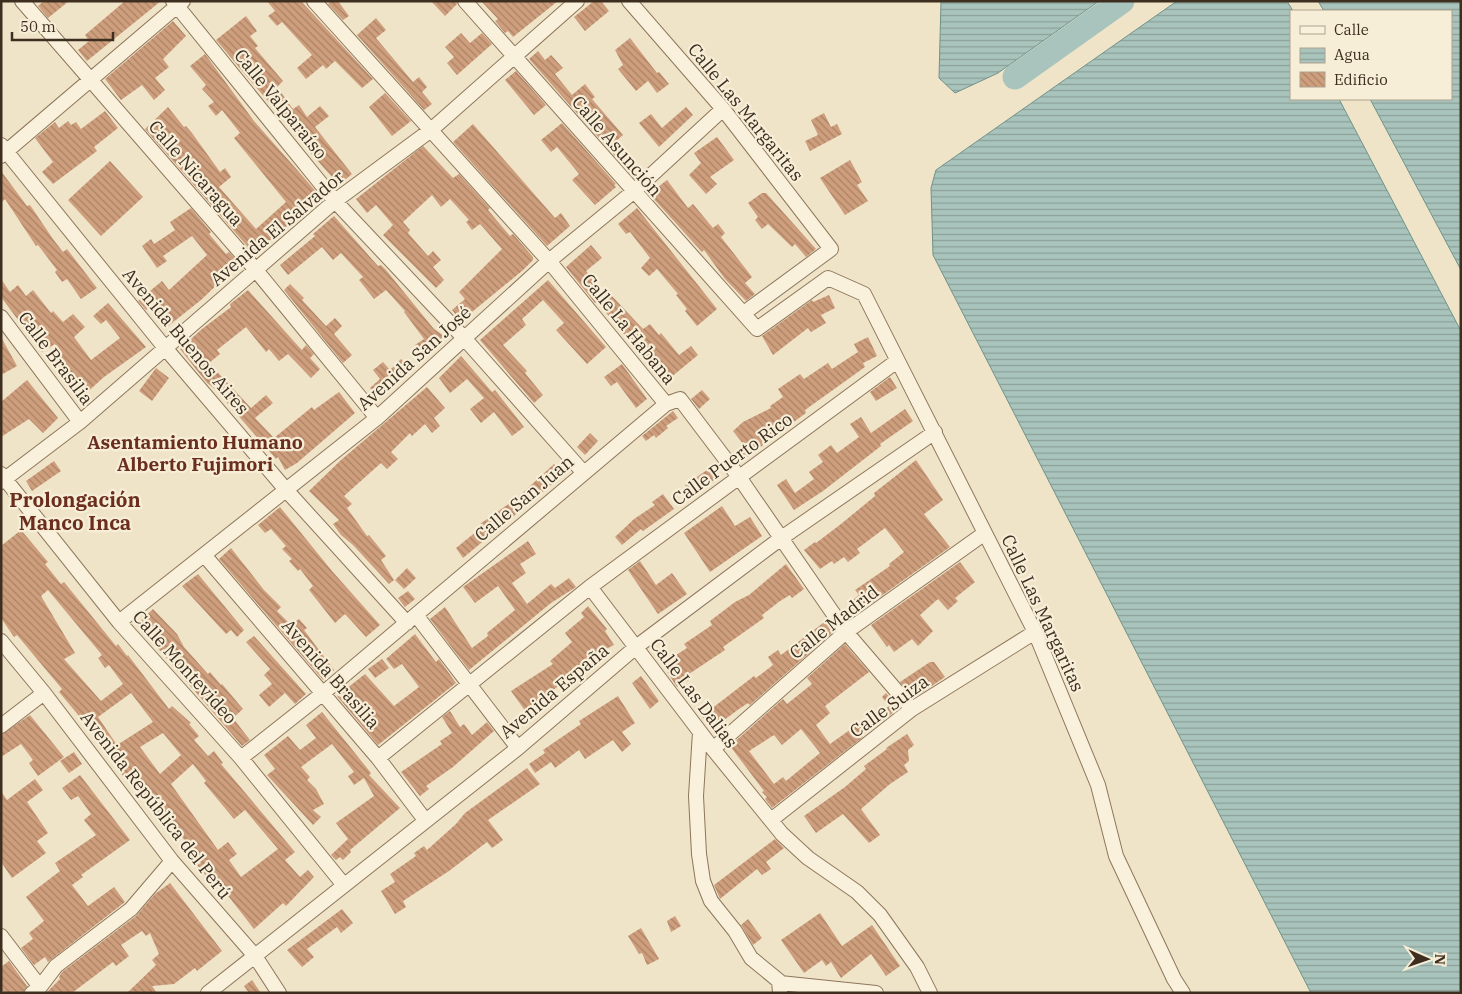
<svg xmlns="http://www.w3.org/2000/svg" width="1462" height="994" font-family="'IBM Plex Serif',serif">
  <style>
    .water { fill: url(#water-rules); stroke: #6f938a }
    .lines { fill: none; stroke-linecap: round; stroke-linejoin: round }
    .river { stroke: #a9c4bc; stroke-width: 25 }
    .building { fill: url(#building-back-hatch); fill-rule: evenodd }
    .street-casing { stroke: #8d765c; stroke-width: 16 }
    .street { stroke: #faf1dc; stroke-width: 14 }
    .labels { text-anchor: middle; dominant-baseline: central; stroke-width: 4.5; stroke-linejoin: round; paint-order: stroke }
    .street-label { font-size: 18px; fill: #3d2e20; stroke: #f7eed8 }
    .neighbourhood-label { font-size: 19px; font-weight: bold; fill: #6b2e1e; stroke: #f7eed8 }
    .quarter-label { font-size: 20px; font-weight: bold; fill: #6b2e1e; stroke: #f7eed8 }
  </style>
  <defs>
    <pattern id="water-rules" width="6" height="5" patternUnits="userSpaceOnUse" patternTransform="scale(1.25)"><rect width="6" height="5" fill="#a9c4bc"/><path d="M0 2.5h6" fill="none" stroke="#8ba098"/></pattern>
    <pattern id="building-back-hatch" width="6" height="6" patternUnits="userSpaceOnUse" patternTransform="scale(1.25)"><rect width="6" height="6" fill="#cf9f7d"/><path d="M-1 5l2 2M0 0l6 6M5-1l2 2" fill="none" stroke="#a98266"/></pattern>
  </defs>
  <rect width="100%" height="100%" fill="#f0e4c8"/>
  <path class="water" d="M941 1H1099L998 73 955 93 939 78Z
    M1177 1H1287L1293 11H1291V99H1339L1461 331V993H1311L933 255 931 188 936 170Z
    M1318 1H1461V270L1370 99H1451V11H1324Z"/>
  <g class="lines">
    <path class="river" d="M1015 77 1122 1"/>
  </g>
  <path class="building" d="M44 1H69L48 18 38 6Z
    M125 1H161L87 61 78 50 89 41 85 35Z
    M267 1H301L373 79 362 88 335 61 326 69 323 65 306 79 297 68 312 55 282 22 277 26 268 16 275 11Z
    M331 1H338L349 16 343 20 328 4Z
    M431 1H456L457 4 445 16Z
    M481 1H558L513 37 508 31 505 33 495 21 498 19Z
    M594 1H601L609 11 585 31 574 17Z
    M246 16 257 31 250 36 258 46 255 48 283 81 277 87 293 109 299 105 307 117 320 106 329 116 315 127 352 174 339 185 309 151 274 105 272 106 216 40Z
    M376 18 386 30 376 38 413 82 419 77 427 87 422 92 432 104 424 110 357 35Z
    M173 21 186 36 163 59 169 67 155 78 165 90 154 100 142 85 121 100 105 79Z
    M461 33 470 43 482 33 492 44 457 75 447 63 454 57 445 47Z
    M630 38 657 73 659 72 669 84 657 93 648 81 636 91 618 69 623 65 615 50Z
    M538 51 545 60 551 55 563 68 555 74 572 95 585 84 595 97 592 99 623 135 616 141 637 166 629 172 529 59Z
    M205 54 254 121 321 197 254 254 145 129 168 107 184 127 186 126 192 133 220 172 225 168 231 177 219 187 256 229 286 202 234 138 240 133 222 110 216 116 208 106 214 102 202 89 206 85 190 66Z
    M516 71 546 105 534 115 505 80Z
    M385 93 411 121 392 136 369 107Z
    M686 107 693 115 659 147 639 123 651 114 662 128Z
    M105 111 118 128 94 147 97 151 53 184 42 172 53 162 35 138 55 122 59 128 68 121 71 125 76 122 81 129Z
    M824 113 831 127 837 124 842 134 810 151 805 141 818 135 811 120Z
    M562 123 616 184 614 185 616 187 595 205 572 180 579 174 557 147 551 152 541 140Z
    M473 124 555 218 561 213 570 226 547 246 453 142Z
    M717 137 734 160 710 177 717 184 706 194 689 175 701 163 694 153Z
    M423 146 453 178 459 174 490 208 488 210 510 236 513 234 533 257V260L522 271 461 321 452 310 465 299 459 292 502 249 480 224 472 230 466 222 469 220 450 199 441 207 432 195 403 222 410 230 408 233 428 256 433 251 441 260 433 267 444 280 436 288 383 235 393 225 376 205 367 213 356 199Z
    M850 160 862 182 857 185 868 201 845 215 820 178Z
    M110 161 143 197 101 236 68 200Z
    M1 171 27 206 30 205 53 239 63 252 67 249 97 288 81 299 67 279 62 282 55 272 57 270 38 245 36 246 5 199 1 203Z
    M667 180 688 208 693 204 713 228 718 224 725 233 721 237 752 277 745 283 755 294 746 301 725 279 704 250 702 252 651 196 649 194Z
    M762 193H766L816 249 806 257 795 244 792 247 768 224 762 229 755 220 758 217 748 203Z
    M191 208 211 232 209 234 226 254 229 252 237 261 218 277 221 281 201 300 167 327 149 308 146 310 138 301 162 281 169 290 207 255 192 236 163 256 167 261 157 268 142 246 151 239 154 244 175 230 170 222Z
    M637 208 717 309 697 326 685 311 687 309 676 295 678 294 657 269 649 276 641 268 650 258 630 232 626 234 618 224Z
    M334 216 378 266 381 265 386 270 434 329 444 336 423 356 415 345 424 339 404 312 405 311 386 290 374 299 359 280 363 277 341 253 333 260 322 247 288 275 280 265 315 236 313 234Z
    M591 245 602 258 586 271 604 296 595 303 566 267Z
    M1 279 10 292 18 285 26 296 33 290 51 313 53 311 63 322 73 314 85 327 74 337 91 360 120 338 106 320 101 324 93 316 108 303 146 347 104 377 83 396 54 359 62 354 55 344 42 352 1 297Z
    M548 280 606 347 587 364 556 330 564 323 543 300 522 319 526 325 503 345 527 371 525 373 543 395 534 403 480 340Z
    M290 284 304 298 302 300 326 326 335 318 342 326 334 334 352 355 343 363 284 290Z
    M248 290 299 347 302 350 306 345 314 354 310 358 320 369 311 378 288 354 279 361 269 349 266 352 246 327 217 350 220 354 209 363 251 408 266 395 273 403 255 418 274 438 312 407 314 410 339 392 355 413 297 463 285 470 278 457 276 459 215 389 207 383 180 349 202 329 231 307 230 304Z
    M610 294 643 329 650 324 659 335 661 333 679 355 691 346 698 355 664 383 599 304Z
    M829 295 835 308 821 315 826 323 811 332 808 328 773 355 762 336 812 300 813 302Z
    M1 337 17 366 1 375Z
    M868 337 877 356 863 363 865 367 805 410 806 413 795 421 771 435 773 438 739 463 732 454 744 445 733 431 743 422 771 408 770 406 783 397 778 389 800 374 804 379 828 363 832 369 858 352 854 344Z
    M461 356 492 392 495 390 524 427 512 436 494 412 481 423 470 409 484 398 467 379 450 393 439 378Z
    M401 359 409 367 376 394 370 388 380 379 373 370 383 362 390 370Z
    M622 364 647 399 636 408 617 382 611 386 604 377Z
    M156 368 169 378 152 401 139 391Z
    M890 377 897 388 876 401 870 392Z
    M27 380 58 418 43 433 29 419 1 437V402Z
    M427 387 445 408 434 418 440 426 432 433 425 424 412 436 410 433 391 452 398 459 387 469 381 463 344 496 352 504 347 508 367 536 369 535 386 556 381 560 394 580 389 584 353 545 341 535 333 524 339 520 309 491 341 460Z
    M702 390 710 399 699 409 691 399Z
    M905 409 913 421 880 444 881 446 823 491 794 510 777 485 786 479 795 493 814 479 809 472 823 462 818 455 831 445 837 453 859 437 850 424 861 417 871 433Z
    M673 411 678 418 666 426 668 428 656 438 654 435 646 441 642 436Z
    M590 433 598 441 585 455 577 447Z
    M916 460 943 500 924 514 950 547 856 614 848 604 859 595 855 590 890 566 889 564 904 552 885 528 857 549 860 553 848 562 844 557 834 564 832 561 820 569 804 550 815 542 816 543 841 524 875 496 874 493Z
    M54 461 61 471 32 491 26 481Z
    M554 464 563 475 463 558 456 548 482 527 480 524 517 498Z
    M710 468 717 478 691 495 685 485Z
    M663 494 674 509 643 531 641 529 622 545 615 537 634 519 655 505 652 502Z
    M722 506 735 526 750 517 762 536 710 572 684 533Z
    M280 507 332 571 380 625 366 637 345 614 335 623 309 590 313 586 300 569 298 571 289 561 292 559 282 549 286 546 271 529 265 533 258 525Z
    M21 530 48 562 45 564 61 584 64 582 116 646 118 644 127 656 128 655 169 709 172 706 191 723 189 724 199 736 194 740 208 756 214 751 223 763 221 764 295 852 285 860 300 877 308 870 314 877 286 906 283 903 254 929 211 874 207 877 197 865 201 863 194 854 195 853 173 826 159 812 157 813 126 778 125 779 100 741 59 692 62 689 17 635 14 637 1 618V546ZM48 590 102 655 98 658 105 668 109 665 123 684 101 701 64 659 75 653 41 596ZM131 693 153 722 117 745 98 717ZM163 733 181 755 160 774 140 747ZM193 764 206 781 204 783 234 819 245 810 278 849 241 877 229 860 237 854 228 842 218 850 171 784Z
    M528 541 536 554 520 564 526 573 512 583 527 604 551 584 555 588 569 578 576 587 551 603 469 670 430 619 445 607 472 648 488 636 487 633 515 610 498 586 475 603 463 587Z
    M231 548 264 590 281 607 277 611 291 625 299 619 307 628 304 630 334 670 323 680 219 559Z
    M640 561 656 585 672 573 687 594 658 614 628 570Z
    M960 562 975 582 955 598 958 601 948 610 938 599 920 615 933 631 918 646 912 639 894 652 889 645 887 647 871 625Z
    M786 564 804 589 792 598 790 595 780 601 762 615 764 618 723 647 725 650 686 676 689 680 677 687 662 664 687 648 684 644 712 625 710 621 735 602 749 595Z
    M407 568 416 578 404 589 395 580Z
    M198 574 244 630 237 637 231 630 226 634 182 586Z
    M408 591 415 599 405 607 398 598Z
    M588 606 607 629 605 631 614 645 602 651 526 712 511 691 553 664 550 661 572 642 565 633 584 617 581 613Z
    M153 609 177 634 184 647 208 674 210 672 221 685 222 684 243 709 233 718 250 740 242 746 137 624Z
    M827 620 834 631 750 705 748 703 739 709 712 729 702 716 754 676 756 678 773 665 768 657 778 650 781 655Z
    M415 634 436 662 439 659 456 683 378 745 337 696 365 674 394 706 419 687 402 664 394 669 386 659Z
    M254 636 306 694 295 704 285 693 269 707 259 695 272 684 264 675 270 669 246 642Z
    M845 644 869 672 825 706 830 713 816 725 830 744 865 719 872 727 862 735 863 737 772 808 765 799 767 797 762 792 764 791 730 746 783 699 787 704 812 684 807 678ZM801 729 820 753 786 781 783 777 774 784 749 751 774 735 782 745Z
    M382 659 389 668 375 678 368 669Z
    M930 662H934L945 677 914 698 900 682Z
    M641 676 659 701 650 709 632 683Z
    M886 693 899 708 881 722 877 716 889 706 882 697Z
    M618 696 635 723 622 732 631 744 622 752 613 740 585 759 579 750 555 768 551 762 535 773 529 764 545 753 543 750 581 724 579 721Z
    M450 711 460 727 464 724 472 735 487 722 494 731 453 767 426 786 429 789 420 796 401 772 442 744 440 741 452 733 442 717Z
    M322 712 371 773 369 775 400 808 350 850 351 852 343 860 340 857 336 860 331 855 348 839 336 823 374 796 364 778 354 785 348 776 354 772 332 744 301 767 310 777 307 780 316 789 324 804 313 810 321 817 313 825 267 775 275 769 264 755 288 736 300 750 316 738 306 725Z
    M30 715 64 757 38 776 29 763 33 760 21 744 1 757V735Z
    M907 734 914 745 908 750 909 761 904 765 908 772 890 784 861 809 880 835 869 843 843 814 816 833 804 816 845 787 866 769 864 766 887 749 886 748Z
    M74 752 82 764 69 773 60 761Z
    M527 768 540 784 488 820 503 840 492 848 487 842 449 871 403 901 406 907 395 914 381 891 395 882 390 874 416 856 414 853 424 846 427 850 456 824 465 813Z
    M80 775 130 840 81 875 83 877 72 885 88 906 114 887 125 902 48 962 45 957 34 965 21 948 33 939 29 933 44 921 26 897 60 871 55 863 96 835 84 820 91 814 78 796 71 800 62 788Z
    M35 779 43 790 27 802 48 833 37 841 46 853 12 878 1 862V791L7 800Z
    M775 839 784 848 766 862 771 869 762 875 757 869 720 899 714 885Z
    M170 883 222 951 197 971 195 968 174 984 152 986 157 993H127L156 965 152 960 159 954 150 933 146 936 142 931 121 945 129 956 116 966 113 962 72 993H46L60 979 59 977 62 972 136 916 155 894Z
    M342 909 353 923 341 933 337 927 307 949 314 957 302 967 287 950Z
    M820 913 842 946 872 925 900 966 886 976 871 954 841 978 831 962 826 966 822 960 804 973 781 940Z
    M675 916 681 926 671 932 667 921Z
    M748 919 762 938 753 945 741 925Z
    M641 928 659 959 647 965 642 953 639 954 628 936Z
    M9 961 27 986 23 993H4L1 989V967Z
    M252 980 261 993H249L244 986Z"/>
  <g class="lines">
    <g class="street-casing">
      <path id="street" d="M22 1 255 269 377 418
        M173 1 335 201 464 338 583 472
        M314 1 549 261 666 404 680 399 739 477 846 632 912 709
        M465 1 757 329 828 278 864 294 1035 632 1098 785 1116 856 1174 979 1183 993
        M629 1 723 109 831 249 744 313
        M1 145 166 349 287 491 407 623
        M1 156 183 1
        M1 317 80 422
        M1 474 119 622 241 758 343 884
        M1 482 80 422 335 201 431 130 577 1
        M205 556 378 758 425 820
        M590 587 713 749 782 834 808 858 857 892 880 915 917 967 930 993
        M416 615 518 748
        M119 622 377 418 549 261 633 192 723 109
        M1 641 44 693 172 861 255 956 279 993
        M1 726 44 693
        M700 732 696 796 699 854 703 881 711 901 735 931 751 958 779 981 780 993
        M713 749 846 632 985 533
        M241 758 322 694 666 404
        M378 758 590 587 897 361
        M771 820 912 709 1035 632
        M1 936 40 987 32 993
        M780 983 876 993
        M40 987 56 966 131 909 172 861
        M208 993 518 748 636 647 780 539 935 432"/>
    </g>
    <use href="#street" class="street"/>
  </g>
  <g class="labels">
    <g class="street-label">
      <text transform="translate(281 104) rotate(51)">Calle Valparaíso</text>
      <text transform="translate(746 112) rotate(51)">Calle Las Margaritas</text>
      <text transform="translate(617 146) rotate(49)">Calle Asunción</text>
      <text transform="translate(196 173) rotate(49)">Calle Nicaragua</text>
      <text transform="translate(277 228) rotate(-40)">Avenida El Salvador</text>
      <text transform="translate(629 329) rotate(51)">Calle La Habana</text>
      <text transform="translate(186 341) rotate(50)">Avenida Buenos Aires</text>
      <text transform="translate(56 358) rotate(53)">Calle Brasilia</text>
      <text transform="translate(414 358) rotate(-42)">Avenida San José</text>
      <text transform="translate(732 459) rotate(-36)">Calle Puerto Rico</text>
      <text transform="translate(524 498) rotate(-40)">Calle San Juan</text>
      <text transform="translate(1043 613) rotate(65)">Calle Las Margaritas</text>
      <text transform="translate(834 622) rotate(-38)">Calle Madrid</text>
      <text transform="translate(185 667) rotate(48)">Calle Montevideo</text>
      <text transform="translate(331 674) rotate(49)">Avenida Brasilia</text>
      <text transform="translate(554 691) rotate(-40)">Avenida España</text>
      <text transform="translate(694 693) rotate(53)">Calle Las Dalias</text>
      <text transform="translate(889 706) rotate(-36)">Calle Suiza</text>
      <text transform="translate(156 805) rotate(52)">Avenida República del Perú</text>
    </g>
    <g class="neighbourhood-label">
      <text x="195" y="442">Asentamiento Humano<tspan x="195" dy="22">Alberto Fujimori</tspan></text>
    </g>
    <g class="quarter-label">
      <text x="75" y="499">Prolongación<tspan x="75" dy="23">Manco Inca</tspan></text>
    </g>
  </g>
  <rect width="1462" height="994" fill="none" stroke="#3d2e20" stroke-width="5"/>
  <rect x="1290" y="10" width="162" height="90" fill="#f7eed8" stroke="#ada18e"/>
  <rect x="1300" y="26" width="25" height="8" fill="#faf1dc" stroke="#ada18e"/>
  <text x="1334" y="35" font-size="15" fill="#3d2e20">Calle</text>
  <rect x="1300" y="48" width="25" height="15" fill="url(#water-rules)" stroke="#ada18e"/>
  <text x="1334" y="60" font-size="15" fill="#3d2e20">Agua</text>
  <rect x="1300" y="72" width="25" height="15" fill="url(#building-back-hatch)" stroke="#ada18e"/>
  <text x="1334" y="85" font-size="15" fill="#3d2e20">Edificio</text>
  <g transform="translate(1427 959) rotate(92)" stroke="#f7eed8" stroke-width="4" paint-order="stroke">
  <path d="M0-4L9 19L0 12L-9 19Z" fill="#3d2e20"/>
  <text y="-8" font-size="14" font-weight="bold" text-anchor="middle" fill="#3d2e20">N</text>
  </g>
  <path d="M12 32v8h101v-8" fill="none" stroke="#3d2e20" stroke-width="2.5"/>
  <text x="20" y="32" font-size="15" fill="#3d2e20" stroke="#f7eed8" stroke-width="4" paint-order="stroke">50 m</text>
</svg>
